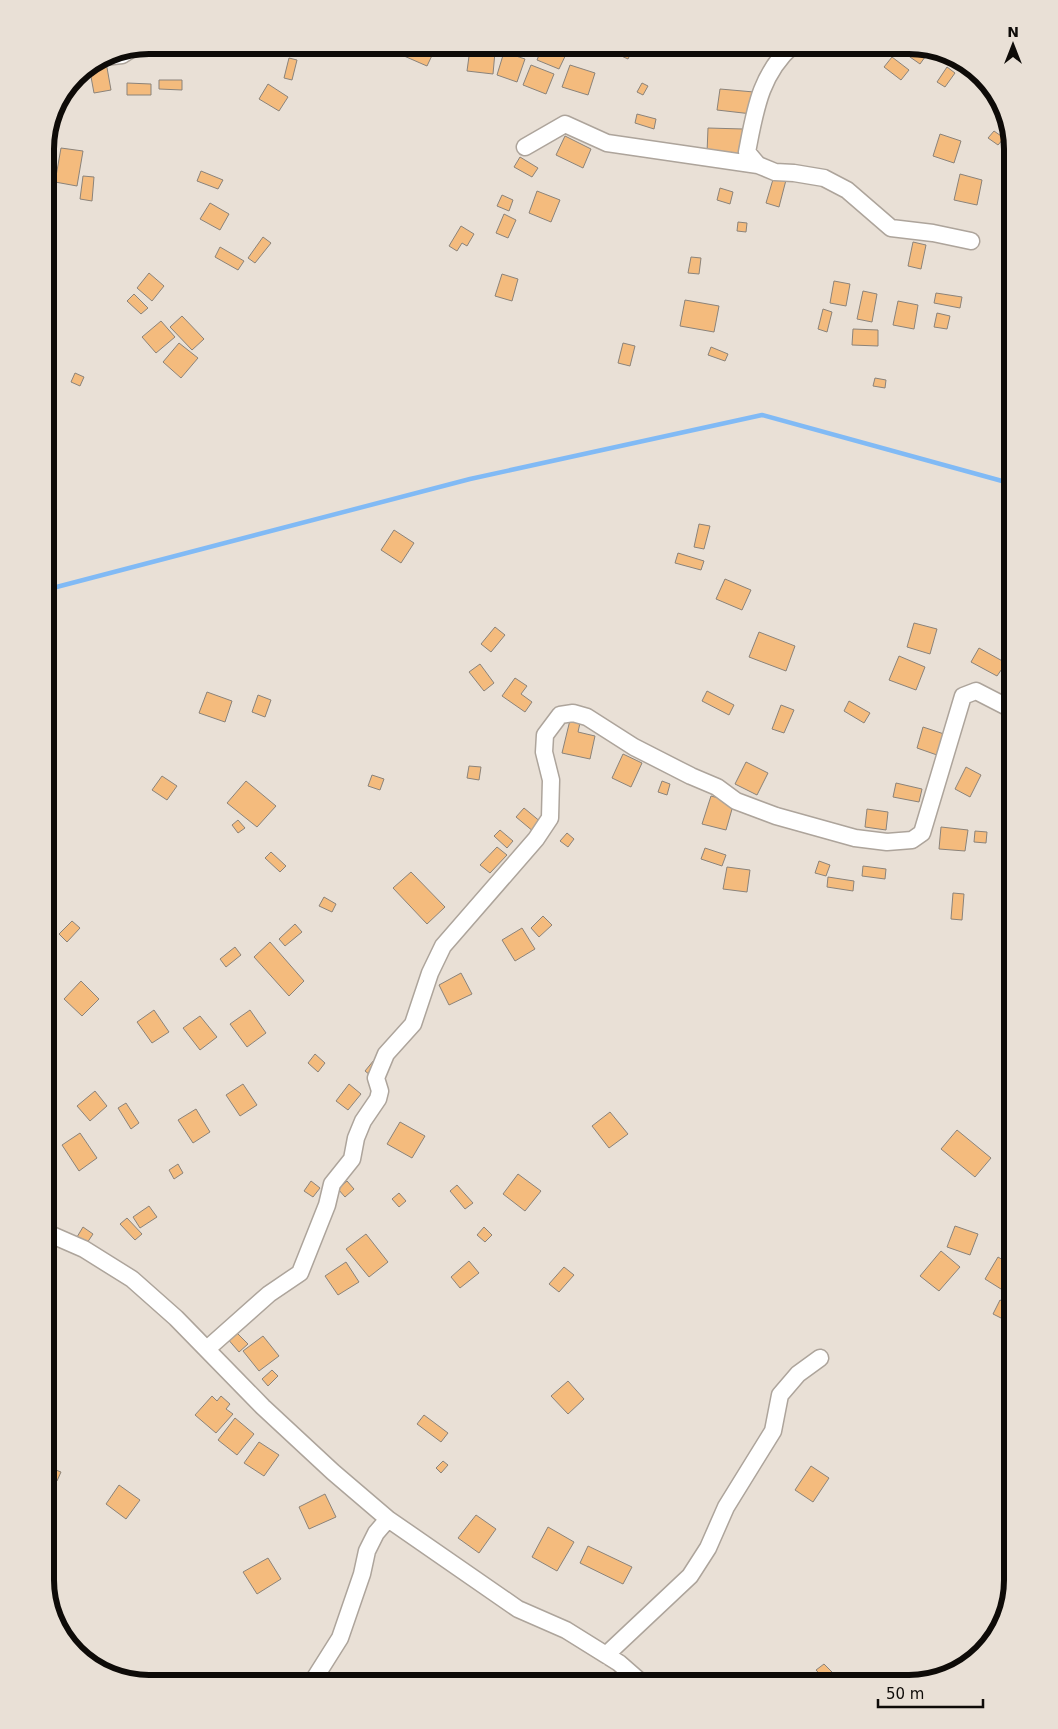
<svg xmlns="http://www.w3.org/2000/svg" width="1058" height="1729" font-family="'DejaVu Sans',sans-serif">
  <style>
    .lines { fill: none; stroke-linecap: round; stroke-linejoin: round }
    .stream { stroke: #81baf5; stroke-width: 4.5 }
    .building { fill: #f4bb7d; stroke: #8b837a }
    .minor-casing { stroke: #ada49b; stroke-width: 19 }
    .minor { stroke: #fff; stroke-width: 16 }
    .rim { fill: none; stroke: #0e0b08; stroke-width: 6 }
  </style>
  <rect width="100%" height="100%" fill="#e9e0d6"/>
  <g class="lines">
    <path class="stream" d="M45 590 470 479 762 415 1013 484"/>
  </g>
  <path class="building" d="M409 45H431L436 47 427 66 404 56Z
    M543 45H563L569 48 559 69 537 60Z
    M621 45H635L628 59 617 54Z
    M845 45H856L853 50Z
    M903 45H916L930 50 920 64 900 50Z
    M470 49 495 52 493 74 467 71Z
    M504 52 525 59 517 82 497 75Z
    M892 57 909 70 901 80 884 67Z
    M289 58 297 60 292 80 284 78Z
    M106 62 111 90 94 93 89 66Z
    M531 65 554 74 546 94 523 85Z
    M570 65 595 73 588 95 562 87Z
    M947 67 955 73 945 87 937 82Z
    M159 80H182V90L159 89Z
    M127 83 151 84V95H127Z
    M642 83 648 86 643 95 637 92Z
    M268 84 288 97 279 111 259 99Z
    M720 89 754 92 752 114 717 110Z
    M637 114 656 119 654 129 635 123Z
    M708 128 743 129 742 154 707 153Z
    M994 131 1004 138 998 145 988 138Z
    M940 134 961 141 954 163 933 156Z
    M565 136 591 149 583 168 556 155Z
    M61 148 83 151 77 186 55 182Z
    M520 157 538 168 532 177 514 167Z
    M201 171 223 180 218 189 197 181Z
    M960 174 982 180 977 205 954 200Z
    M83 176 94 177 92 201 80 199Z
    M774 176 786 180 779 207 766 203Z
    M720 188 733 192 730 204 717 200Z
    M537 191 560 200 551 222 529 213Z
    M502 195 513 200 509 211 497 206Z
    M210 203 229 214 220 230 200 219Z
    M504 214 516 220 508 238 496 233Z
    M738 222 747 223 746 232 737 231Z
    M461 226 474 234 467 246 462 243 457 251 449 246Z
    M263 237 271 243 255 263 248 258Z
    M913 242 926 245 921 269 908 266Z
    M220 247 244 261 238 270 215 257Z
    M691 257 701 258 699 274 688 273Z
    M149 273 164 286 152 301 137 288Z
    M502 274 518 279 512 301 495 296Z
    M834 281 850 284 846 306 830 303Z
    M863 291 877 294 872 322 857 319Z
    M936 293 962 297 960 308 934 303Z
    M134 294 148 308 141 314 127 301Z
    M685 300 719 306 714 332 680 326Z
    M898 301 918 305 914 329 893 325Z
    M823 309 832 312 827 332 818 329Z
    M937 313 950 316 947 329 934 327Z
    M182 316 204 339 192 350 170 327Z
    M161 321 175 337 156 353 142 337Z
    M853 329 878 330V346L852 345Z
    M179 343 198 358 181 378 163 362Z
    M623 343 635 346 630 366 618 363Z
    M711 347 728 354 725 361 708 355Z
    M75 373 84 377 80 386 71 382Z
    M875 378 886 380 885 388 873 386Z
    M699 524 710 526 704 549 694 547Z
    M394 530 414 543 401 563 381 550Z
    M678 553 704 561 701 570 675 563Z
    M725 579 751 590 742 610 716 599Z
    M914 623 937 629 930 654 907 647Z
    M495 627 505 635 491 652 481 644Z
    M759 632 795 646 786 671 749 657Z
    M979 648 1006 663 997 676 971 662Z
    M899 656 925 667 916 690 889 680Z
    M480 664 494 683 484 691 469 672Z
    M515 678 527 686 521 694 532 702 525 712 502 696Z
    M707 691 734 705 729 715 702 701Z
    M207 692 232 701 225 722 199 713Z
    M258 695 271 700 265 717 252 712Z
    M849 701 870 713 864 723 844 711Z
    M781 705 794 710 784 733 772 729Z
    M570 720 580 723 578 732 595 736 590 759 562 753Z
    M923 727 944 734 937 755 917 748Z
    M623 754 642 763 631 787 612 778Z
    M746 762 768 773 757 795 735 784Z
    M469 766 481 767 479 780 467 778Z
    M966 767 981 775 970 797 955 789Z
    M372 775 384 779 380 790 368 786Z
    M162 776 177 786 167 800 152 790Z
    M246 781 276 806 257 827 227 803Z
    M662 781 670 784 667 795 658 792Z
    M896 783 922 789 919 802 893 797Z
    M711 796 734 802 726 830 702 824Z
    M524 808 542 823 534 832 516 817Z
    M867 809 888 812 886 830 865 827Z
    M238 820 245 828 238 833 232 825Z
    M1010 820H1013V841H1009Z
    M941 827 968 830 965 851 939 849Z
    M500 830 513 841 507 848 494 836Z
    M975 831 987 832 986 843 974 842Z
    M567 833 574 839 568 847 560 841Z
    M497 847 507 855 490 873 480 865Z
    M705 848 726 855 722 866 701 859Z
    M271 852 286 866 280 872 265 858Z
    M819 861 830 865 826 876 815 873Z
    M863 866 886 869 885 879 862 876Z
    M727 867 750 870 747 892 723 889Z
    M411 872 445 907 427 924 393 888Z
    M828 877 854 881 853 891 827 887Z
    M953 893 964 894 962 920 951 919Z
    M324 897 336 904 332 912 319 906Z
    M543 916 552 925 539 937 531 928Z
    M72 921 80 928 67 942 59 934Z
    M295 924 302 932 285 946 279 939Z
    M522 928 535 949 515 961 502 940Z
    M270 942 304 981 289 996 254 957Z
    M235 947 241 955 226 967 220 959Z
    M461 973 472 994 449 1005 439 985Z
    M81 981 99 999 82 1016 64 999Z
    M154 1010 169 1032 152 1043 137 1022Z
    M250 1010 266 1033 247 1047 230 1024Z
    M200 1016 217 1037 200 1050 183 1028Z
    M315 1054 325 1063 318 1072 308 1063Z
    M374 1060 379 1064 370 1075 365 1071Z
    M243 1084 257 1105 240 1116 226 1095Z
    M349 1084 361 1094 348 1110 336 1101Z
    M95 1091 107 1106 90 1121 77 1106Z
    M126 1103 139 1123 131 1129 118 1108Z
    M196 1109 210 1132 193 1143 178 1120Z
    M610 1112 628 1134 609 1148 592 1126Z
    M400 1122 425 1136 412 1158 387 1144Z
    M957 1130 991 1158 975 1177 941 1149Z
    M80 1133 97 1158 79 1171 62 1145Z
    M178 1164 183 1173 174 1179 169 1170Z
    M518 1174 541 1191 525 1211 503 1194Z
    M311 1181 320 1188 313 1197 304 1191Z
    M347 1181 354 1189 345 1197 338 1189Z
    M457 1185 473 1203 465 1209 450 1191Z
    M399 1193 406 1201 399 1207 392 1199Z
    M149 1206 157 1217 140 1228 133 1217Z
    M127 1218 142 1234 135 1240 120 1224Z
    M955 1226 978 1234 970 1255 947 1247Z
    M83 1227 93 1234 87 1243 77 1237Z
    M484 1227 492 1235 485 1242 477 1235Z
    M366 1234 388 1262 369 1277 346 1249Z
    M941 1251 960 1267 939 1291 920 1276Z
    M998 1257 1013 1266V1287L1009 1294 985 1279Z
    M469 1261 479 1273 460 1288 451 1277Z
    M346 1262 359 1282 338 1295 325 1276Z
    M564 1267 574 1275 559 1292 549 1284Z
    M1000 1300 1013 1307V1324L993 1314Z
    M234 1330 248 1344 239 1352 226 1337Z
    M263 1336 279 1356 259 1371 243 1351Z
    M272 1370 278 1376 268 1386 262 1379Z
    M568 1381 584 1399 568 1414 551 1396Z
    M212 1396 217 1401 221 1396 230 1404 226 1409 233 1414 216 1433 195 1415Z
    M424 1415 448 1433 441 1442 417 1424Z
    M235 1418 254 1434 237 1455 218 1440Z
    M259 1442 279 1455 264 1476 244 1463Z
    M443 1461 448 1465 441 1473 436 1468Z
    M46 1466 61 1472 57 1481 45 1476Z
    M811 1466 829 1478 813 1502 795 1490Z
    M119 1485 140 1500 126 1519 106 1504Z
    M325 1494 336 1517 309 1529 299 1507Z
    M476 1515 496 1529 479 1553 458 1538Z
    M548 1527 574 1542 557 1571 532 1557Z
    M588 1546 632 1567 623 1584 580 1563Z
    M268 1558 281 1579 257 1594 243 1572Z
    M89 1654 101 1667 99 1669 91 1667 84 1658Z
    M824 1664 837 1677 833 1684H829L816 1670Z
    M420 1673 460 1684H417Z
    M698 1675 706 1681 703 1684H691Z"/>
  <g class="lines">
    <g class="minor-casing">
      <path id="minor" d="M793 45C760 74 755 111 747 152L758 165 775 172 794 173 824 178 847 190 891 228 933 233 971 241
        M104 57 122 55 133 48
        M525 147 565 124 607 143 758 165
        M45 1232 84 1249 132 1279 176 1318 263 1407 333 1472 388 1519 518 1609 566 1630 619 1663 643 1684
        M207 1349 269 1294 300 1273 327 1205 332 1184 352 1159 356 1138 363 1121 378 1099 380 1091 376 1078 386 1054 413 1024 430 973 443 946 536 839 550 818 551 780 544 752 545 735 560 715 573 713 587 717 634 747 691 776 717 787 736 801 776 816 855 838 887 842 912 840 922 833 963 696 976 691 1013 710
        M606 1655 690 1576 708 1548 726 1507 773 1431 780 1395 798 1374 820 1358
        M311 1684 340 1638 362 1574 367 1551 376 1533 388 1519"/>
    </g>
    <use href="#minor" class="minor"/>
  </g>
  <path d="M0 0H1058V1729H0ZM149 54H909A95 95 0 0 1 1004 149V1580A95 95 0 0 1 909 1675H149A95 95 0 0 1 54 1580V149A95 95 0 0 1 149 54Z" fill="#e9e0d6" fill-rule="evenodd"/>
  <path class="rim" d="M149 54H909A95 95 0 0 1 1004 149V1580A95 95 0 0 1 909 1675H149A95 95 0 0 1 54 1580V149A95 95 0 0 1 149 54Z"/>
  <g transform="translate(1013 45)" stroke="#e9e0d6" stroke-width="4" paint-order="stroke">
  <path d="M0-4L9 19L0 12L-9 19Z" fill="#0e0b08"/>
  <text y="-8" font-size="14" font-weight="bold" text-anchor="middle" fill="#0e0b08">N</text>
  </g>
  <path d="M878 1699v8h105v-8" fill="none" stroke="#0e0b08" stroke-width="2.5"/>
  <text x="886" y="1699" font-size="15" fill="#0e0b08" stroke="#e9e0d6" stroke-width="4" paint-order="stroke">50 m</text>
</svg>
